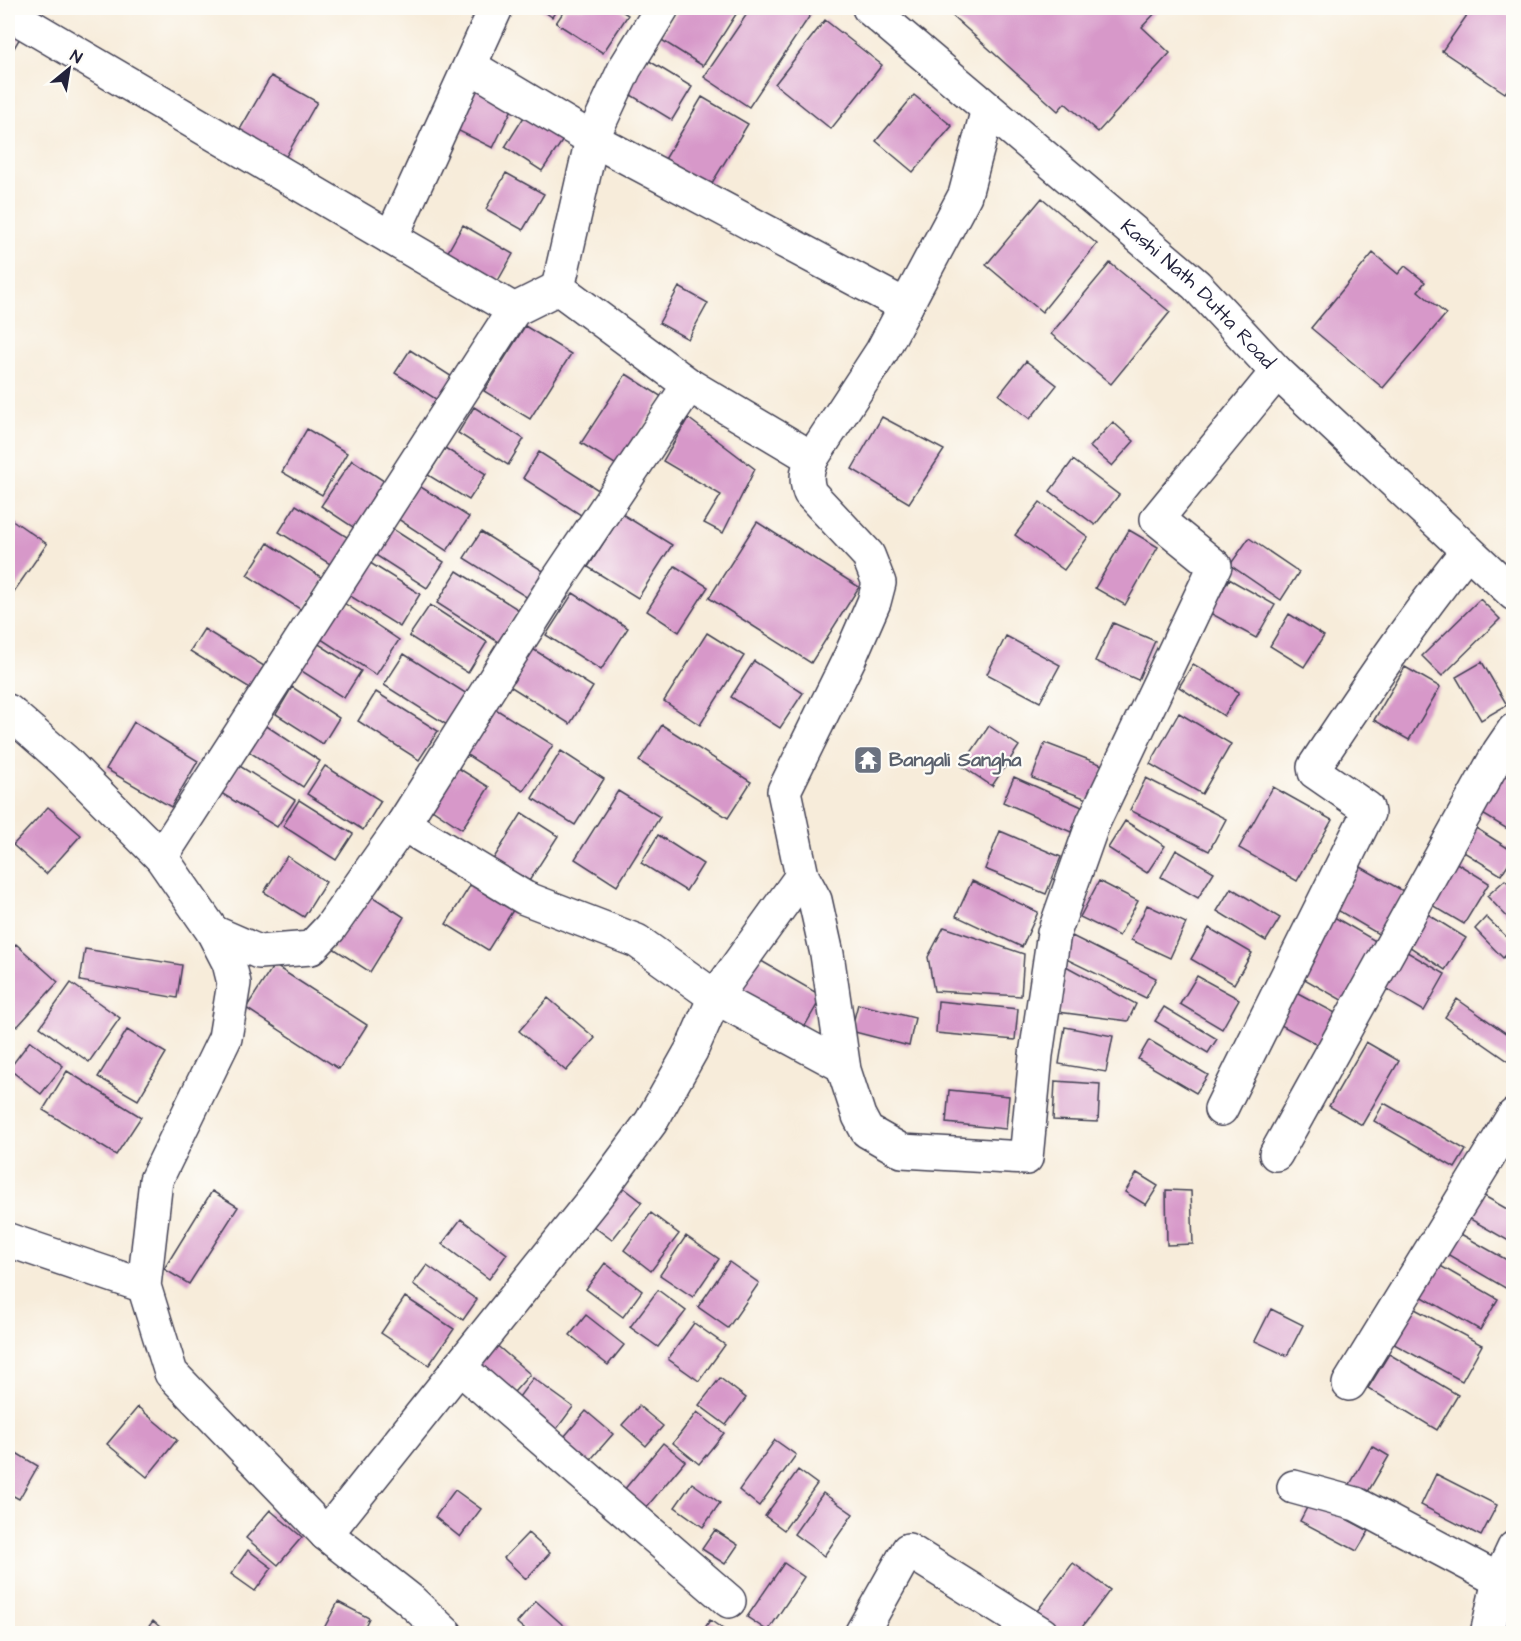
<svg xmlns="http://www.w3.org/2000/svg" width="1521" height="1641" font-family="'Architects Daughter',sans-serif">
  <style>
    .building { fill: #d798c9 }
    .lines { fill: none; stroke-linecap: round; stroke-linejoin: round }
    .minor-casing { stroke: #424053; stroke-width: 36 }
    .minor { stroke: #fff; stroke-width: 33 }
    .labels { text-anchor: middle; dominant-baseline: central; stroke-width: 4.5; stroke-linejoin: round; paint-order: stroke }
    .street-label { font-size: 20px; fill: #22223b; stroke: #fdfcf7 }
    .worship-label { font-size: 20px; font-weight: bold; fill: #5b616d; stroke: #fdfcf7; text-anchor: start }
  </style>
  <rect width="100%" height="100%" fill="#fdfcf7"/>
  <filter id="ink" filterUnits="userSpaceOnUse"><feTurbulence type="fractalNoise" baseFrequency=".0167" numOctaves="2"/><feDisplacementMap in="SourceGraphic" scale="12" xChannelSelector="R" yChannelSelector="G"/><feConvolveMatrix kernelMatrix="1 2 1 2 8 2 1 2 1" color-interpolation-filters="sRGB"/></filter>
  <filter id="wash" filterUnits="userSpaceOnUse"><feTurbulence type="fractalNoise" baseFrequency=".008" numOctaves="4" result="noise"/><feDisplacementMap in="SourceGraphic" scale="24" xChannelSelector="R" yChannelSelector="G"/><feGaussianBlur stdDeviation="1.35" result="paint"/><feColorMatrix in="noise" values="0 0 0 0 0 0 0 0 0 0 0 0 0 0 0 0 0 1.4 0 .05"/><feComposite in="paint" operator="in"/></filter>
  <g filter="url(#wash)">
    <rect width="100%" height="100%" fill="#f7ecda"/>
    <g id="blocks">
      <path class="building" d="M539 8H558L552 17Z
        M566 8H617L628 15 603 53 556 23Z
        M680 8H740L703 66 660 39Z
        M751 8H815L749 107 704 77Z
        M950 8H1160L1142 27 1170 53 1098 132 1065 103 1058 111 947 11Z
        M1472 8H1498L1514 19V80L1505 93 1442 51Z
        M825 20 882 65 831 129 775 84Z
        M8 22 24 31 14 48 8 45Z
        M646 59 692 87 672 120 626 92Z
        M271 76 317 102 285 158 239 131Z
        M474 84 515 103 493 148 453 128Z
        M914 95 952 126 913 172 876 141Z
        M702 97 748 124 709 188 664 161Z
        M529 109 567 134 542 171 505 147Z
        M506 173 544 194 523 230 486 209Z
        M1042 198 1097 244 1042 312 986 265Z
        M463 225 513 254 495 286 445 257Z
        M1373 253 1398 274 1405 266 1425 282 1418 291 1446 314 1383 388 1311 328Z
        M1110 263 1170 312 1111 384 1051 334Z
        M679 287 708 303 688 339 659 323Z
        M525 326 571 354 530 419 484 391Z
        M410 350 457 380 442 403 395 373Z
        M1026 361 1057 385 1030 419 999 395Z
        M626 374 662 397 618 466 581 443Z
        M474 407 524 439 508 465 458 433Z
        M882 417 944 450 909 503 852 469Z
        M688 418 755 469 723 533 704 523 721 495 663 461Z
        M1113 422 1134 441 1112 466 1090 447Z
        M307 429 347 453 322 495 282 472Z
        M445 448 486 474 469 500 428 475Z
        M539 452 600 491 584 517 523 478Z
        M352 460 393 487 362 533 321 506Z
        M1073 460 1119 495 1095 525 1050 491Z
        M416 484 469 517 447 551 395 517Z
        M1040 502 1088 537 1064 570 1015 535Z
        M296 505 355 542 338 569 279 532Z
        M622 514 672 545 638 598 588 567Z
        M8 517 47 544 8 600Z
        M757 522 859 587 811 663 709 598Z
        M391 528 444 562 427 588 374 554Z
        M1129 530 1158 547 1125 605 1095 588Z
        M481 532 545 572 528 598 464 558Z
        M1249 538 1299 572 1281 600 1230 565Z
        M268 543 324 579 303 611 247 575Z
        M367 561 420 594 400 627 347 594Z
        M675 566 708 587 679 632 647 611Z
        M457 571 519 610 498 642 437 603Z
        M1229 579 1275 605 1256 638 1210 613Z
        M573 593 628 628 601 670 546 635Z
        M338 599 399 640 376 675 315 635Z
        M1480 599 1500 619 1442 676 1422 656Z
        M430 605 487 642 468 673 409 636Z
        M1289 614 1324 636 1304 667 1270 646Z
        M1113 623 1155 641 1138 680 1095 661Z
        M204 629 264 666 250 688 190 651Z
        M707 633 744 656 700 725 664 701Z
        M1006 636 1060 665 1040 702 987 674Z
        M314 641 361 671 344 698 297 668Z
        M528 646 593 687 570 724 505 683Z
        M404 654 467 694 447 725 384 685Z
        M754 661 803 693 780 728 731 697Z
        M1482 662 1507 705 1481 720 1456 677Z
        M1193 664 1239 692 1224 716 1179 687Z
        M1405 667 1440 687 1409 740 1374 720Z
        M292 687 339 718 323 744 276 714Z
        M376 692 438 731 419 760 358 721Z
        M494 708 553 745 523 791 464 753Z
        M1179 713 1231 744 1202 794 1150 764Z
        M134 722 198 761 171 807 106 769Z
        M265 725 320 761 303 787 248 751Z
        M662 725 751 782 728 818 639 761Z
        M989 726 1019 746 992 786 962 766Z
        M1045 743 1105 766 1092 801 1032 778Z
        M561 751 604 779 575 825 532 798Z
        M238 765 295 800 277 827 221 793Z
        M325 766 381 801 363 830 307 794Z
        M458 768 489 787 462 829 432 809Z
        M1499 772 1514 780V823L1509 830 1476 810Z
        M1014 777 1082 807 1071 832 1003 802Z
        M1146 778 1226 819 1209 851 1130 810Z
        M1273 787 1332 820 1297 881 1239 848Z
        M618 791 660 817 617 886 575 859Z
        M299 800 353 834 336 860 283 826Z
        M48 807 81 835 46 874 13 845Z
        M522 813 558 836 524 889 489 866Z
        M1125 821 1165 846 1147 873 1108 848Z
        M1468 823 1514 852V855L1501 875 1454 846Z
        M1000 831 1061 857 1046 894 985 869Z
        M658 835 703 864 686 891 641 863Z
        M1176 850 1214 872 1198 898 1161 877Z
        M287 856 326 882 304 917 264 892Z
        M1450 859 1489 883 1464 924 1425 901Z
        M1359 866 1405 892 1380 935 1334 908Z
        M1505 880 1514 888V924L1487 896Z
        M473 881 515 907 488 950 446 924Z
        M972 881 1038 912 1022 947 956 916Z
        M1099 881 1138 901 1119 936 1080 917Z
        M1231 888 1280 918 1266 941 1217 911Z
        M367 893 404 917 370 972 333 948Z
        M1147 905 1186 923 1170 958 1131 940Z
        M1421 910 1466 938 1445 970 1401 941Z
        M1334 917 1379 943 1345 1002 1301 977Z
        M1486 917 1514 944V947L1503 958 1475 929Z
        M944 927 1024 954 1021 996 934 991 928 957Z
        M1209 928 1252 953 1234 984 1191 959Z
        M1072 936 1156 978 1146 998 1062 957Z
        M16 944 58 982 17 1027 8 1018V953Z
        M85 949 182 965 177 998 80 981Z
        M1402 949 1445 974 1424 1011 1381 986Z
        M756 958 822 996 802 1031 736 992Z
        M274 965 367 1025 339 1069 246 1008Z
        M1064 965 1136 1004 1128 1021 1058 1012Z
        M1197 976 1239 999 1222 1029 1180 1004Z
        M71 983 120 1018 89 1062 40 1027Z
        M1296 992 1341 1016 1324 1048 1279 1024Z
        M548 998 595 1038 566 1071 519 1031Z
        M1457 999 1514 1039V1065L1445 1017Z
        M938 1001 1018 1009 1015 1040 936 1033Z
        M858 1004 915 1018 909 1046 851 1031Z
        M1164 1007 1217 1039 1208 1053 1155 1021Z
        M1065 1027 1113 1036 1106 1072 1059 1064Z
        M127 1030 166 1053 138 1100 98 1077Z
        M1149 1040 1208 1075 1196 1093 1138 1059Z
        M30 1041 63 1066 41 1094 9 1069Z
        M1366 1042 1399 1061 1362 1125 1329 1106Z
        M67 1071 141 1117 116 1155 43 1110Z
        M1055 1081 1100 1084 1098 1122 1053 1120Z
        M949 1090 1009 1096 1006 1129 946 1123Z
        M1384 1103 1466 1150 1455 1168 1374 1121Z
        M1137 1173 1158 1186 1146 1205 1125 1192Z
        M615 1181 642 1202 612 1240 585 1220Z
        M1166 1190 1191 1191 1193 1244 1167 1245Z
        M212 1191 238 1207 189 1284 164 1269Z
        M1479 1193 1514 1213V1244L1465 1216Z
        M651 1213 679 1234 651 1271 624 1250Z
        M461 1219 507 1254 489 1279 442 1244Z
        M1459 1233 1514 1264V1293L1447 1254Z
        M686 1236 719 1259 693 1297 660 1275Z
        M729 1262 759 1283 728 1328 698 1307Z
        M605 1263 642 1291 623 1317 586 1289Z
        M1437 1264 1498 1299 1480 1330 1419 1295Z
        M427 1265 477 1300 463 1320 413 1284Z
        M658 1290 686 1311 658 1347 630 1327Z
        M405 1297 454 1329 429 1365 381 1333Z
        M1413 1308 1482 1345 1462 1381 1394 1344Z
        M1271 1309 1303 1325 1287 1356 1255 1341Z
        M586 1315 624 1345 608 1365 570 1335Z
        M694 1323 725 1345 699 1381 668 1359Z
        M494 1343 530 1374 507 1400 471 1369Z
        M1389 1354 1458 1395 1437 1430 1368 1388Z
        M533 1378 573 1407 553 1434 513 1405Z
        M720 1378 746 1398 726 1425 699 1405Z
        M639 1406 663 1426 646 1446 622 1425Z
        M138 1407 177 1440 147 1477 107 1444Z
        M586 1411 613 1434 585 1466 559 1443Z
        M697 1412 724 1433 699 1464 673 1443Z
        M775 1440 796 1455 759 1506 739 1490Z
        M663 1443 685 1461 640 1515 618 1497Z
        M1372 1446 1389 1456 1362 1502 1345 1493Z
        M8 1448 38 1466 19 1499 8 1493Z
        M798 1470 817 1484 784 1530 765 1516Z
        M1436 1474 1497 1505 1481 1536 1421 1505Z
        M692 1483 720 1503 703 1527 675 1507Z
        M455 1490 481 1509 460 1537 435 1517Z
        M823 1493 853 1514 824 1556 794 1534Z
        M1311 1500 1369 1531 1357 1551 1300 1521Z
        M270 1510 302 1537 278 1565 246 1538Z
        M715 1530 738 1545 725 1564 702 1549Z
        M528 1533 550 1553 526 1579 504 1558Z
        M248 1550 272 1568 255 1591 231 1574Z
        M784 1563 804 1577 768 1631 747 1617Z
        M1073 1563 1110 1590 1077 1634H1059L1034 1615Z
        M536 1601 573 1634H530L517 1623Z
        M338 1602 369 1618 361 1634H321Z
        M1509 1605 1514 1607V1634H1498Z
        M710 1620 730 1634H701Z
        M153 1621 168 1634H143Z"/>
    </g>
  </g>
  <g filter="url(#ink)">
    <use href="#blocks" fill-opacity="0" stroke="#424053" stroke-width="1.5"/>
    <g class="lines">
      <g class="minor-casing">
        <g id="minor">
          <path id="s1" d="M869 8 1196 285 1277 372 1514 594"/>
          <path d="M8 13 514 310"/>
          <path d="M470 66 592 139 906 306"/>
          <path d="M391 238 496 8"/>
          <path d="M689 385 812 458C807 471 805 479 810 493L868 555 879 583 874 602 850 657 784 791 802 876 815 900 827 954 844 1070 859 1116 867 1131 902 1151 1026 1158 1036 1055 1054 933 1093 823 1215 566 1157 519 1277 372"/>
          <path d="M812 458 882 351 965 195 988 109"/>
          <path d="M8 711 65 761 161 857 213 932 229 963 234 983 225 1038 156 1180 144 1286 171 1373 326 1534 410 1600 446 1634"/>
          <path d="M403 824 525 898 637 941 715 997 843 1066"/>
          <path d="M161 857 514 310 558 288"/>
          <path d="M213 932 259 952 311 948 330 928 403 824 557 581 689 385 558 288 592 139 625 68 662 8"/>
          <path d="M1221 1109 1368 813 1367 808 1315 772 1314 767C1363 693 1412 620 1467 551"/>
          <path d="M1276 1154 1499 752 1514 730"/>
          <path d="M8 1240 144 1286"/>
          <path d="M459 1367 729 1601"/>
          <path d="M1349 1384 1514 1115"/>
          <path d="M1294 1487 1356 1504 1499 1580"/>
          <path d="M326 1534 600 1191 651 1122 691 1051 715 997 802 876"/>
          <path d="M861 1634 908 1550 1042 1634"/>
          <path d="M1487 1634 1499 1580 1514 1548"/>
        </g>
      </g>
      <use href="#minor" class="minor"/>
    </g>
  </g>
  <defs>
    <g id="temple-square" transform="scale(1.5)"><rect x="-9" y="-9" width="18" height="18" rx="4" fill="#6b7280" stroke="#fdfcf7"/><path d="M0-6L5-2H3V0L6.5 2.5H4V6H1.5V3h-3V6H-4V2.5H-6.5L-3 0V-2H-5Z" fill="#fff"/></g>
  </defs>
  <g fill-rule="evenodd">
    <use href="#temple-square" x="868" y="760"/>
  </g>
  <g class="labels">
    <g class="street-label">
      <text stroke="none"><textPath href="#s1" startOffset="436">Kashi Nath Dutta Road</textPath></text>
    </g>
    <g class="worship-label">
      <text x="889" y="760">Bangali Sangha</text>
    </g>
  </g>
  <rect width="1521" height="1641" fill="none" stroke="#fdfcf7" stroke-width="30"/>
  <g transform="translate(69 69) rotate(30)" stroke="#fdfcf7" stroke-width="4.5" paint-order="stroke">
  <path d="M0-4.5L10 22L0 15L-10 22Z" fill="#22223b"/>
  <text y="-9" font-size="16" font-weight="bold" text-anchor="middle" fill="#22223b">N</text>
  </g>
</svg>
